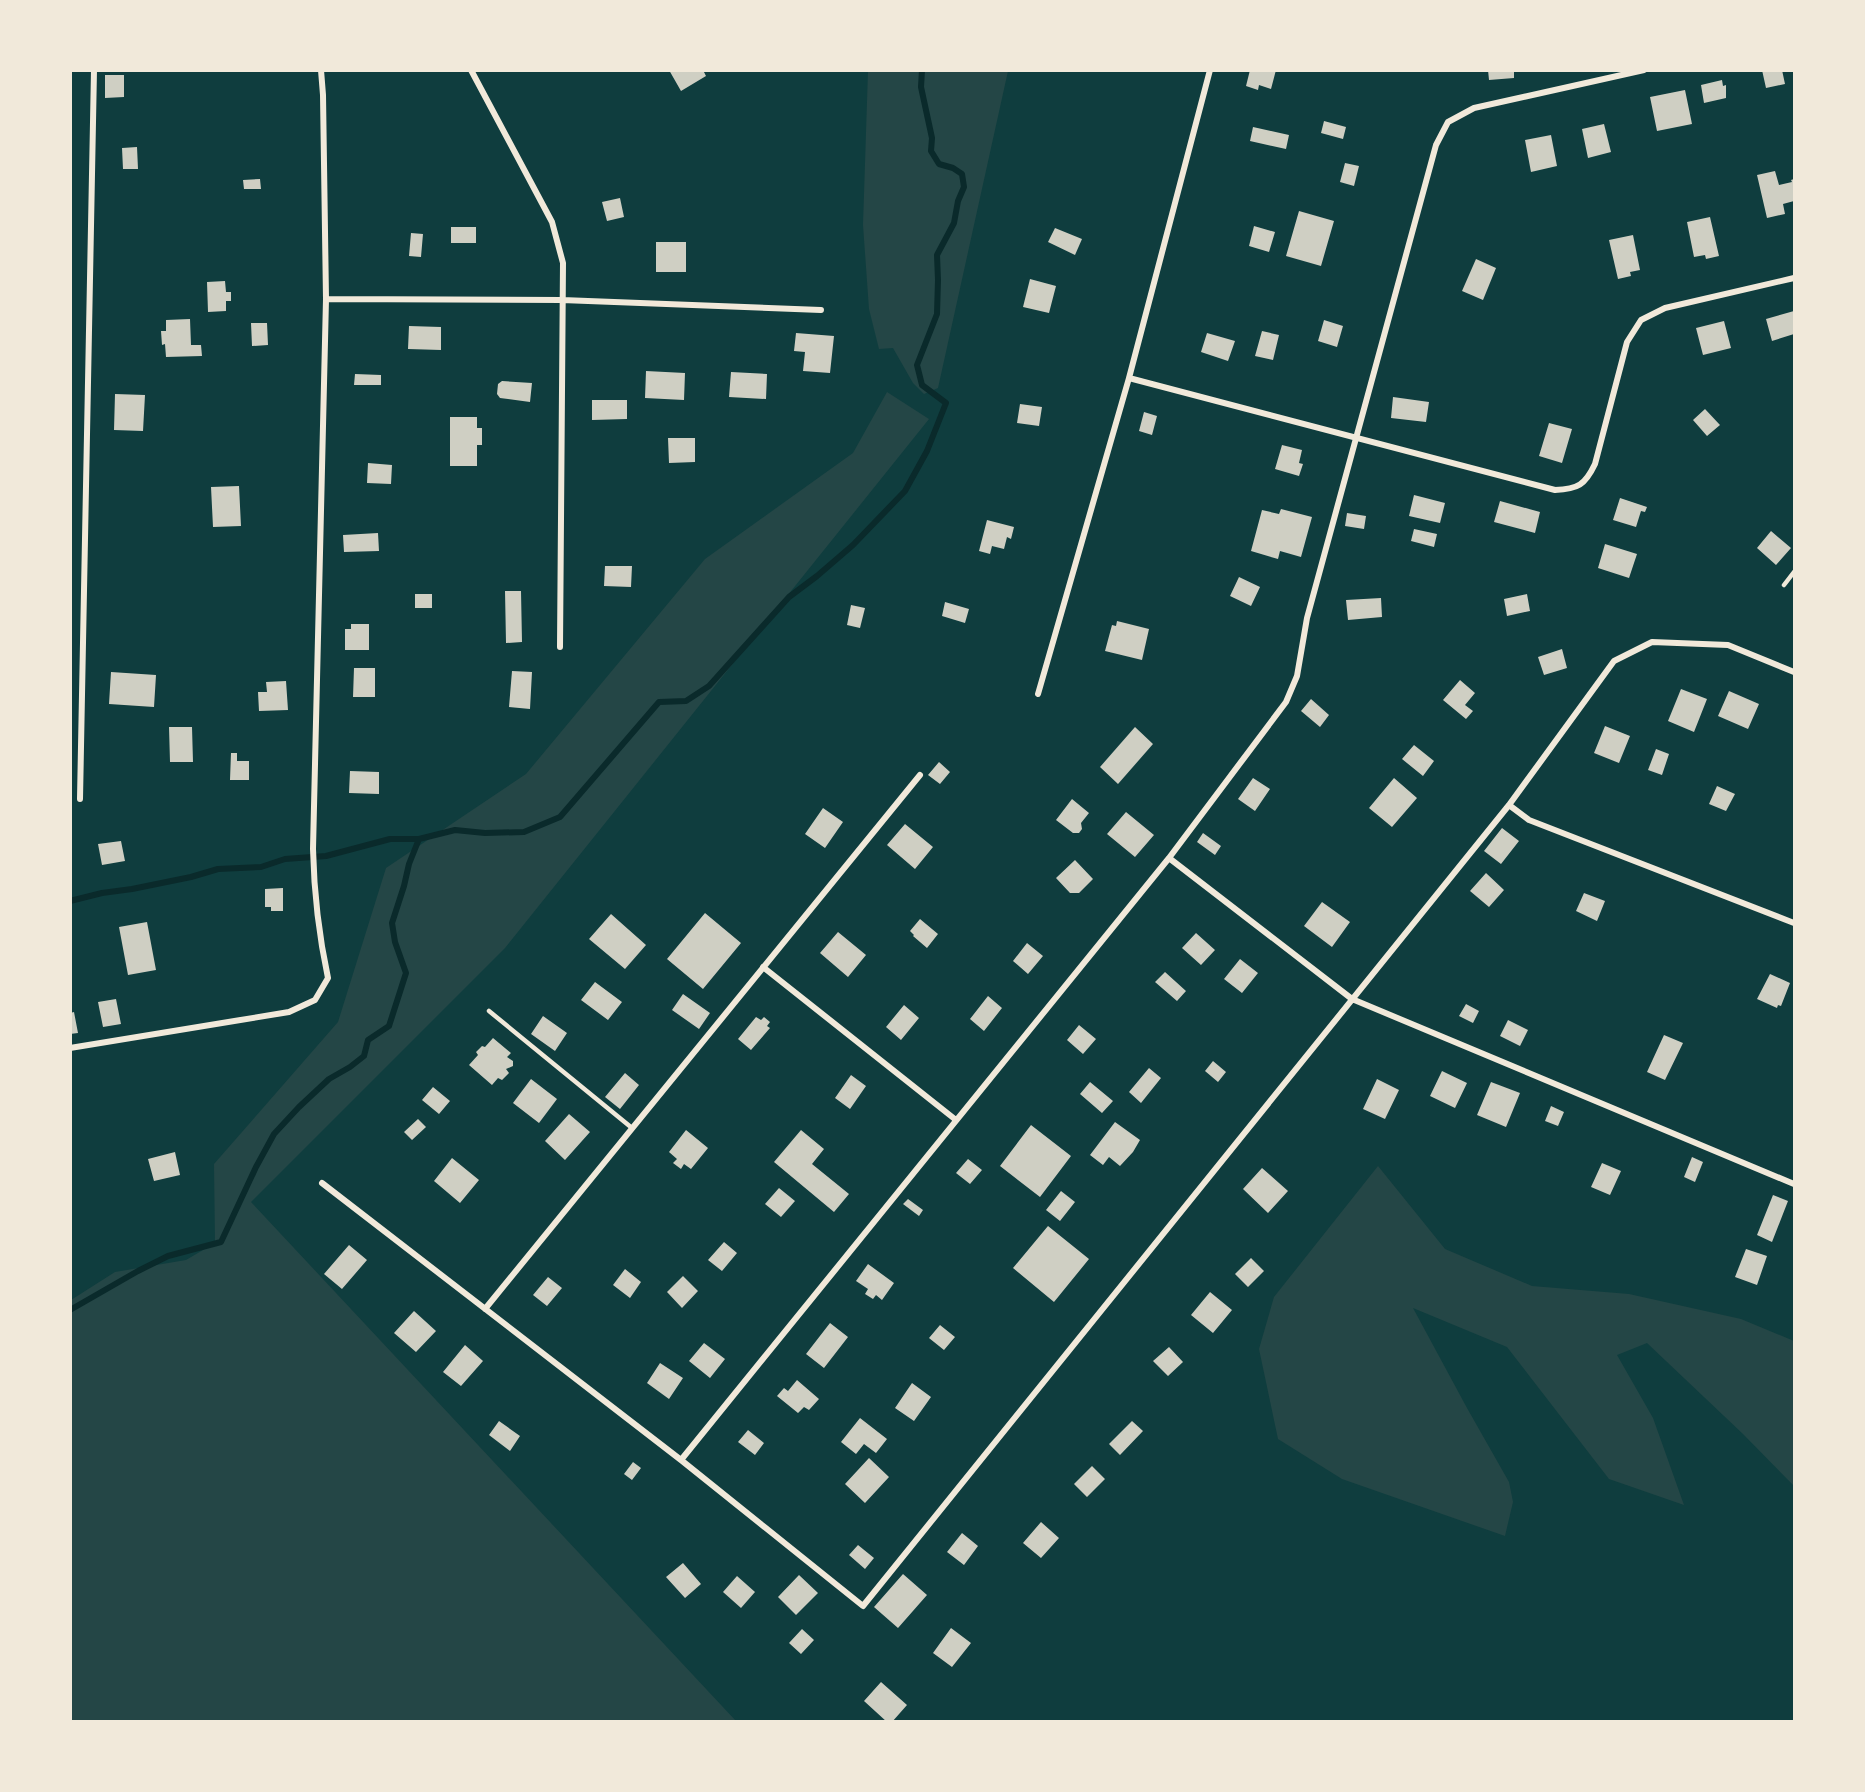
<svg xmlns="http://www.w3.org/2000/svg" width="1865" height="1792" font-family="'Alegreya Sans',sans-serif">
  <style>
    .green { fill: #244646 }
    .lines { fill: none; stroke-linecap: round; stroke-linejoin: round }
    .stream { stroke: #0a2a2b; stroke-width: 6 }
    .building { fill: #cfcfc3 }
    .service { stroke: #f1e9da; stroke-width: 4.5 }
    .minor { stroke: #f1e9da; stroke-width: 6 }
  </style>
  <rect width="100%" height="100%" fill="#0f3d3e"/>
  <path class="green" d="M868 71H1008L938 388 924 394 913 383 893 348 879 349 869 309 863 225Z
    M887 392 929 419 505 948 251 1202 736 1721H71V1300L115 1272 186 1260 215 1243 214 1164 338 1022 386 868 526 774 705 559 853 453Z
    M1378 1166 1445 1249 1532 1286 1629 1294 1741 1319 1794 1341V1486L1743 1434 1647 1343 1617 1355 1653 1418 1684 1505 1609 1479 1507 1347 1413 1308 1467 1408 1509 1482 1513 1502 1505 1536 1342 1479 1278 1439 1259 1349 1274 1297Z"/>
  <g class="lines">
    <path class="stream" d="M70 901 102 893 132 889 191 877 218 869 261 867 285 859 326 856 390 839H419
      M70 1310 138 1271 168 1256 221 1242 256 1167 274 1134 299 1107 329 1079 350 1067 364 1056 368 1040 389 1026 406 973 395 942 392 923 404 886 409 864 419 839 455 830 485 833 524 832 560 817 659 702 686 701 709 686 789 597 817 576 853 545 905 491 927 451 946 403 922 385 917 365 937 314 938 280 937 255 954 223 958 201 964 187 962 174 953 168 939 164 931 151 932 138 921 87 922 70"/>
  </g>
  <path class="building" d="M669 70H703L706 76 681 91Z
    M1250 70H1276L1271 89 1259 85 1258 90 1246 86Z
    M1488 70H1514V78L1489 80Z
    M1762 70H1782L1785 84 1766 88Z
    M105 75H124V97L105 98Z
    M1722 80 1723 86 1726 85V98L1704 103 1701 85Z
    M1685 90 1692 124 1657 131 1650 97Z
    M1324 121 1346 127 1343 139 1321 133Z
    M1604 124 1611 152 1588 158 1582 129Z
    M1253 127 1289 135 1286 149 1250 141Z
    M1551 135 1557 166 1531 172 1525 140Z
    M137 147 138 169H123L122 148Z
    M1345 163 1359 166 1354 186 1340 182Z
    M1775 171 1779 185 1792 182 1791 180 1794 179V201L1783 204 1785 214 1767 218 1757 175Z
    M260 179 261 189H244L243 180Z
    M620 198 624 217 607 221 602 202Z
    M1299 211 1334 221 1321 266 1286 256Z
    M1710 217 1719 256 1706 259 1705 255 1694 257 1687 222Z
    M1254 226 1275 232 1269 252 1249 246Z
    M451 227H476V243H451Z
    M1055 228 1082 239 1075 255 1048 242Z
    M411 233 423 234 421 257 409 256Z
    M1633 235 1640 270 1630 272 1631 276 1618 279 1609 240Z
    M656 242H686V272H656Z
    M1476 259 1496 268 1483 300 1462 291Z
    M1030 279 1056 286 1049 313 1023 307Z
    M225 281 226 292H231V301H226V311L208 312 207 282Z
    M1794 311V334L1772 341 1766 319Z
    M190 319 191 345H201L202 356 166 357 165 344 162 345 161 331H166V320Z
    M1324 320 1343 326 1337 347 1318 341Z
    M1724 321 1731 348 1703 355 1696 328Z
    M251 323H267L268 345 252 346Z
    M409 326 441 327V350L408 349Z
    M1262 331 1279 335 1273 360 1255 356Z
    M796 333 834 336 830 373 803 371 805 352 794 351Z
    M1207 333 1235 341 1228 361 1201 352Z
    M646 371 685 373 684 400 645 398Z
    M731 372 767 374 766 399 729 397Z
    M355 374 381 375V385H354Z
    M502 381 532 383 530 402 500 398 497 394 498 384Z
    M115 394 145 395 143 431 114 430Z
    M1393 397 1429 402 1426 422 1391 418Z
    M592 400H627V419L592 420Z
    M1020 404 1042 407 1039 426 1017 423Z
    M1705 409 1720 425 1707 436 1693 420Z
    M1144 412 1157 416 1152 435 1139 431Z
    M450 417H477V428H482V445H477V466H450Z
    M1549 423 1572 429 1562 463 1539 456Z
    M668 438H695V462L669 463Z
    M1282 445 1302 450 1299 463 1303 464 1299 476 1275 469Z
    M368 463 392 465 391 484 367 483Z
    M239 486 241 526 213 527 211 487Z
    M1414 495 1445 503 1440 523 1409 516Z
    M1620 498 1647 507 1645 512 1641 511 1636 527 1613 520Z
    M1500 501 1540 512 1535 533 1494 522Z
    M1281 509 1312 517 1301 557 1280 551 1278 559 1251 551 1262 510 1279 514Z
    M1347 513 1366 516 1364 529 1345 526Z
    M987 520 1014 527 1011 539 1007 537 1004 549 992 546 990 554 979 551Z
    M1414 529 1437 534 1434 547 1411 541Z
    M1771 531 1791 548 1776 565 1757 548Z
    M378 533 379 551 344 552 343 535Z
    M1605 544 1637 554 1629 578 1598 568Z
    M605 566H632L631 587 604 586Z
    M1239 577 1260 587 1251 606 1230 596Z
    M505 591H521L522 642 506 643Z
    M415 594H432V608H415Z
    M1527 594 1530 611 1507 616 1504 599Z
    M1381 598 1382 617 1348 620 1346 600Z
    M945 602 969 609 965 623 942 616Z
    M851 605 865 608 860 628 847 625Z
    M1117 621 1149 629 1142 660 1105 651 1112 625 1116 626Z
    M351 624H369V650H345V629H351Z
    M1562 649 1567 668 1544 675 1538 657Z
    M354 668H375V697H353Z
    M512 671 532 672 530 709 509 707Z
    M111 672 156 675 154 707 109 704Z
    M1460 680 1475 693 1465 705 1473 711 1466 719 1443 700Z
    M286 681 288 710 259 711 258 692H267L266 682Z
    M1681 689 1707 699 1694 732 1668 721Z
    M1729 691 1759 704 1748 729 1718 716Z
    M1311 699 1329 715 1320 727 1301 711Z
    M1605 726 1630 736 1619 763 1594 753Z
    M169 727H192L193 762H170Z
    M1135 727 1153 744 1118 784 1100 767Z
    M1414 745 1434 761 1423 776 1402 759Z
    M1656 749 1669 754 1662 775 1648 770Z
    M231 753H237V761H249V780H230Z
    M939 762 950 772 940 784 928 775Z
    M350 771 379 772V794L349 793Z
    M1253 778 1270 789 1255 811 1238 799Z
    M1394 778 1417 798 1392 827 1369 808Z
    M1717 786 1735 794 1726 811 1709 804Z
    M1072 799 1089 813 1081 823 1082 829 1079 833H1073L1056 820Z
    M823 808 843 822 825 848 805 834Z
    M1126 812 1154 835 1135 857 1107 834Z
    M905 824 933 847 915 869 887 845Z
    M1502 828 1519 841 1501 864 1484 851Z
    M1203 833 1221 846 1215 855 1197 842Z
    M121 841 125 861 102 865 98 844Z
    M1075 860 1093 879 1079 893H1070L1056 878Z
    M1486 873 1504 890 1489 907 1470 891Z
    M283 888V911H271V907H265V889Z
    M1584 893 1605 901 1597 921 1576 911Z
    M1322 902 1350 922 1332 947 1304 926Z
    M705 913 741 943 703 989 667 959Z
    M611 914 646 945 625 969 589 939Z
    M920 919 938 934 927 948 913 936 914 935 910 931Z
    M147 922 156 970 128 975 119 927Z
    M838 932 866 955 848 977 820 953Z
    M1196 933 1215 950 1201 965 1182 948Z
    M1027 943 1043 956 1028 974 1013 961Z
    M1240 959 1258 973 1242 993 1224 979Z
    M1165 972 1186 991 1177 1001 1155 982Z
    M1770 974 1790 983 1781 1006 1778 1005 1777 1008 1757 999Z
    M595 982 622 1002 608 1020 581 1000Z
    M683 994 710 1013 699 1029 672 1010Z
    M988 996 1002 1008 984 1031 970 1019Z
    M116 999 121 1024 103 1027 98 1002Z
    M1466 1004 1479 1011 1473 1023 1459 1016Z
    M904 1005 919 1018 901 1040 886 1027Z
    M74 1012 78 1033 70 1034V1013Z
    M543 1016 567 1033 555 1051 531 1034Z
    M756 1017 761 1020 764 1017 770 1022 767 1026 770 1028 751 1050 738 1039Z
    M1508 1020 1528 1030 1520 1046 1500 1036Z
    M1079 1025 1096 1039 1083 1054 1067 1040Z
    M1664 1035 1683 1043 1665 1080 1647 1072Z
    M493 1038 511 1053 507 1057 513 1061V1066L506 1069 509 1073 502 1080 498 1078 492 1085 469 1065 478 1055 476 1052 482 1046 485 1047Z
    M1213 1061 1226 1072 1218 1082 1205 1071Z
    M1149 1068 1161 1078 1141 1103 1129 1092Z
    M1442 1071 1467 1083 1455 1108 1430 1096Z
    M625 1073 639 1085 620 1109 605 1097Z
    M851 1075 866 1086 850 1109 835 1098Z
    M531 1079 557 1099 539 1123 513 1103Z
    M1377 1079 1399 1090 1385 1119 1363 1109Z
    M1090 1082 1113 1101 1102 1113 1080 1094Z
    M1491 1082 1520 1093 1506 1127 1477 1115Z
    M433 1087 450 1101 439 1114 422 1100Z
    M1551 1106 1564 1112 1558 1126 1545 1121Z
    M569 1114 590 1132 565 1160 545 1141Z
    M418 1119 426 1127 412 1140 404 1132Z
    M1115 1122 1140 1140 1133 1152 1120 1166 1109 1157 1103 1165 1090 1155Z
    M1031 1125 1071 1156 1040 1197 1000 1166Z
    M686 1130 708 1148 691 1169 684 1164 681 1169 673 1163 677 1159 669 1152Z
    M801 1130 824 1149 812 1164 849 1194 834 1212 774 1162Z
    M175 1152 180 1175 154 1181 148 1159Z
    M1692 1157 1703 1162 1695 1182 1684 1177Z
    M452 1158 479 1180 460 1203 434 1181Z
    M968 1159 982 1170 970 1184 956 1173Z
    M1602 1163 1621 1171 1610 1195 1591 1187Z
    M1262 1168 1288 1191 1268 1213 1243 1189Z
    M779 1188 795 1201 781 1217 765 1204Z
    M1061 1191 1075 1202 1060 1221 1046 1210Z
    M1773 1195 1788 1201 1772 1242 1757 1235Z
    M908 1199 923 1210 919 1216 903 1204Z
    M1048 1226 1089 1259 1054 1302 1013 1268Z
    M724 1242 737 1253 722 1271 708 1260Z
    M349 1245 367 1260 342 1289 324 1274Z
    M1746 1249 1767 1256 1757 1285 1735 1277Z
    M1251 1258 1264 1271 1248 1287 1235 1274Z
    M868 1264 894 1283 882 1300 876 1295 873 1299 865 1294 868 1289 856 1281Z
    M625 1269 641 1282 630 1298 613 1285Z
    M683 1276 698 1291 682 1308 667 1292Z
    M548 1277 562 1288 547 1306 533 1295Z
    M1210 1292 1232 1310 1213 1333 1191 1315Z
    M414 1311 436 1331 416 1352 394 1333Z
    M830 1323 848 1337 824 1368 806 1354Z
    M940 1325 955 1337 944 1350 929 1338Z
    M704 1343 725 1359 710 1378 689 1361Z
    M465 1345 483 1361 461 1386 443 1372Z
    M1169 1347 1183 1362 1168 1376 1153 1361Z
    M660 1363 683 1378 669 1399 647 1383Z
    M797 1380 819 1399 809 1410 804 1407 798 1413 777 1396 784 1388 788 1391Z
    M912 1383 931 1397 914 1421 895 1408Z
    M860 1418 887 1439 876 1453 864 1444 856 1454 841 1442Z
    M499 1421 520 1436 510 1451 489 1435Z
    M1132 1421 1143 1431 1120 1455 1109 1444Z
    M748 1430 764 1443 755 1455 738 1442Z
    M869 1458 889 1477 865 1503 845 1484Z
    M633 1462 641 1468 632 1480 624 1474Z
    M1092 1466 1105 1479 1087 1497 1074 1484Z
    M1041 1522 1059 1538 1041 1558 1023 1543Z
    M962 1533 978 1546 964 1565 947 1552Z
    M858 1545 874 1558 865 1569 849 1555Z
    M683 1563 701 1584 685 1598 666 1577Z
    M903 1574 927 1595 898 1628 874 1607Z
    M799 1575 818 1593 796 1615 778 1597Z
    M737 1576 755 1592 741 1608 723 1592Z
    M951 1628 971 1643 952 1667 933 1653Z
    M802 1629 814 1640 801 1654 789 1643Z
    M881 1682 907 1705 892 1722H887L864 1701Z"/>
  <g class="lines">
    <path class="service" d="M1784 585 1794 572
      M489 1011 632 1128"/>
    <path class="minor" d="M471 70 552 222 563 263 560 647
      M326 299 562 300 821 310
      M1129 378 1555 490C1578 489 1585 485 1595 464L1627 342 1641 320 1665 308 1794 278
      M1038 694 1129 378 1210 70
      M80 799 94 70
      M1509 805 1529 820 1794 923
      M1169 858 1352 999 1794 1184
      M763 967 956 1120
      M70 1048 289 1012 315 1000 328 978C319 936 314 892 313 849L326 299 323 95 321 70
      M322 1183 681 1460 863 1606 1509 805 1614 661 1652 642 1728 645 1794 672
      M485 1309 920 775
      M681 1460 1169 858 1286 702 1297 676 1307 618 1436 145 1448 122 1474 108 1644 70"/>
  </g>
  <rect width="1865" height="1792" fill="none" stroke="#f1e9da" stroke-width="144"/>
</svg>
